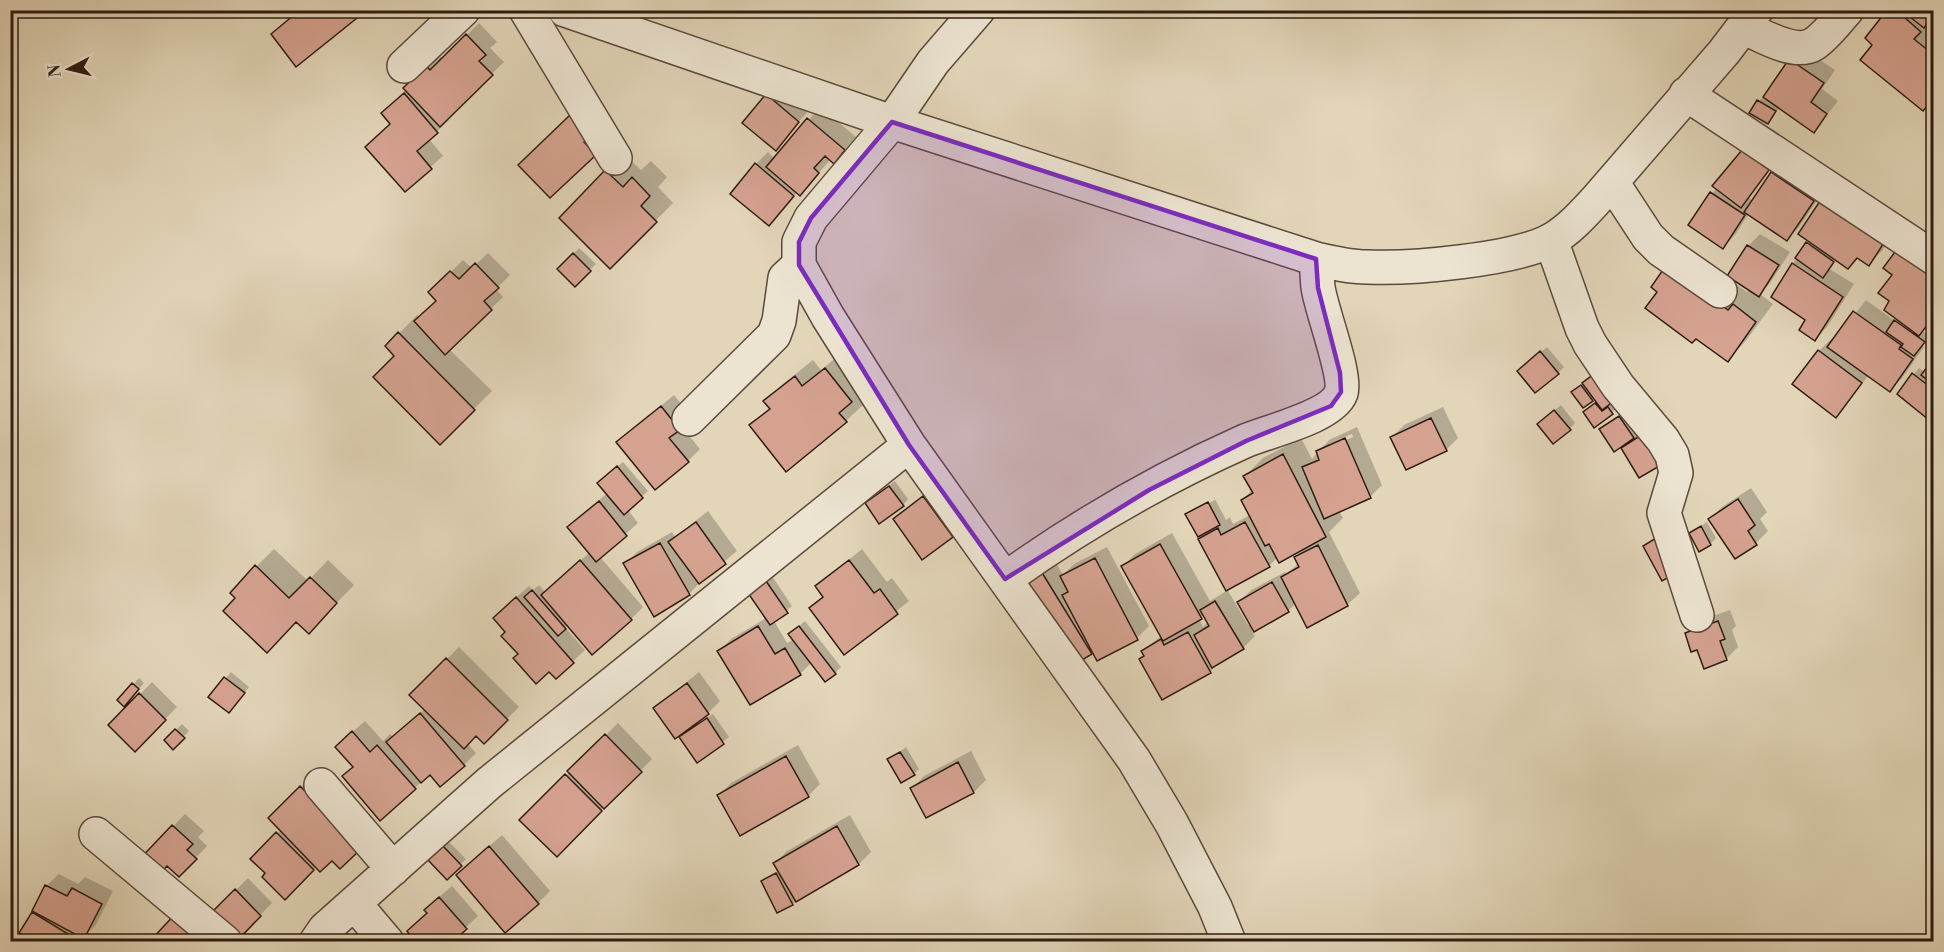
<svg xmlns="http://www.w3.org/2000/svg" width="1944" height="952" font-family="'Libre Bodoni',serif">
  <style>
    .shadow { fill: #0003; fill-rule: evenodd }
    .building { fill: #d5a290; stroke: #2f1b12; stroke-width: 1.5 }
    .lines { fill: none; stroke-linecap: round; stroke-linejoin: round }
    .minor-casing { stroke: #5c4a3c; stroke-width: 36 }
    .minor { stroke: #ece4d1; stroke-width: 33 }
    .marked { fill: #7b2cbf; fill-opacity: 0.2; stroke: #7b2cbf; stroke-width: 4.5; stroke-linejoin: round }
  </style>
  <rect width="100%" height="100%" fill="#e2d5b8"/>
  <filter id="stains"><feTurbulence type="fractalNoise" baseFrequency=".00333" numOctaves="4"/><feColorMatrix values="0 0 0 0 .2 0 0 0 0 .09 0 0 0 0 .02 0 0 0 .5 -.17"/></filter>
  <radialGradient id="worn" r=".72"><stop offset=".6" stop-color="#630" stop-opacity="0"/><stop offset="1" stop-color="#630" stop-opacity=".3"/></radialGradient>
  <path class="shadow" d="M1889 10H1934L1931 21 1934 23V99L1923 109 1874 44Z
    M479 23 497 42 490 48 504 62 447 118 449 120 429 139 443 156 405 190 391 124 395 101 439 55 443 59Z
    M1802 48 1835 70 1822 89 1838 101 1814 131 1780 107 1768 122 1758 101 1766 96Z
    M767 95 810 109 776 148Z
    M820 107 856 137 834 162 831 159 800 194 797 192 769 224 756 164 768 152 775 159Z
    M1743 151 1780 157 1749 198 1753 201 1785 161 1825 189 1799 227 1787 239 1749 213 1735 235 1723 247 1690 225Z
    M624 154 641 170 651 161 667 177 658 187 673 203 610 267 561 218Z
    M1898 226 1881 252 1869 264 1858 257 1848 267 1837 255 1828 268 1854 284 1827 327 1815 339 1793 264 1807 243Z
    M1760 234 1790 252 1770 283 1760 294 1773 304 1745 342 1727 360 1659 291 1686 247 1747 292 1750 289 1729 275 1748 246Z
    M579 248 596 264 575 285 559 269Z
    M488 253 510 275 496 289 503 297 449 349 492 391 440 443 396 356 387 346 417 315 420 318 437 301 430 293 463 260 472 268Z
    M1934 253V319L1922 331 1929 335 1922 345 1924 347 1902 378 1890 390 1869 375 1836 416 1794 384 1819 351 1831 339 1834 341 1866 300 1895 321Z
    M1547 347 1564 367 1558 373 1525 365Z
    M844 351 869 383 857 395 864 404 846 421 751 425 770 407 765 401 783 384 813 360 821 370Z
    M1934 361V413L1899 394 1919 368 1925 372Z
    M1601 369 1618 407 1595 426 1605 411 1594 397 1592 400 1573 392Z
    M674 395 691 416 681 426 700 449 688 461 618 442Z
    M1561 405 1575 423 1570 429 1545 418Z
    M1443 407 1458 438 1446 450 1392 437 1404 425Z
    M1626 411 1679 448H1623L1629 439 1601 429Z
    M1357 427 1382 485 1370 497 1339 511 1343 518 1329 532 1360 593 1347 605 1307 626 1296 603 1288 611 1252 631 1255 636 1243 648 1220 661 1210 672 1143 651 1162 635 1123 566 1135 554 1172 533 1210 601 1228 590 1200 539 1210 530 1187 514 1215 500 1214 497 1226 520 1230 517 1233 524 1250 515 1242 500 1253 489 1245 476 1263 458 1301 438 1312 459 1329 440ZM1352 434 1353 437 1329 447V444ZM1305 548 1295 557 1299 563 1286 574 1285 572 1251 590 1239 602 1251 623 1248 625 1227 589 1269 566 1278 557ZM1204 615 1208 622 1203 627 1199 619Z
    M623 462 648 491 628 510 638 523 600 557 643 607 631 619 568 625 565 627 585 650 556 677 549 670 520 654 507 632V606L529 586 533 590 539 585 545 592 590 552 569 527 607 493 604 478Z
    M895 481 908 499 903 505 867 503Z
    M936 485 964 524 952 536 895 519Z
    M1751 488 1767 512 1760 519 1768 531 1756 543 1710 519 1722 507Z
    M708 511 737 551 701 581 689 594 625 564 637 552 672 532 675 537Z
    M1707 522 1716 538 1710 544 1691 533Z
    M1107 547 1149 626 1137 638 1091 653 1026 582 1054 560 1063 575 1074 564Z
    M274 549 308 581 328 560 354 585 326 614 297 620 238 598 256 567Z
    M862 549 887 582 892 578 909 601 845 653 811 608 824 595 817 586Z
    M772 576 792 606 774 621 787 643 794 639 796 629 805 621 841 667 835 673 812 662 800 674 719 651 731 639 766 618 755 588Z
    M1730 610 1736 626 1732 630 1738 647 1726 659 1698 648 1686 634 1698 621Z
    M459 647 519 707 484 742 476 735 467 743 476 753 464 765 430 773 415 788 354 766 349 735 365 721 383 741 390 734 393 737 425 709 411 695Z
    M231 672 249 687 235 706 211 696Z
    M699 672 720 701 708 713 655 708Z
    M139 678 144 683 130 699 119 700Z
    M152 682 177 707 135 750 110 725Z
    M713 714 729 737 697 761 681 737Z
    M618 723 652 759 557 855 522 820Z
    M182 724 189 731 173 748 166 740Z
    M798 745 820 784 808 796 719 795 731 783Z
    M906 747 919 769 914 774 889 760Z
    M971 751 986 780 974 792 927 816 912 788 924 776Z
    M313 775 332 859 317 866 285 898 252 859 281 830 270 818Z
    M185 814 204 831 198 837 207 846 191 863H138Z
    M850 815 871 852 859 864 792 904 763 882 779 870 775 863 787 851Z
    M502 835 550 891 538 903 470 863Z
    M449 842 466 859 447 878 430 860Z
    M59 874 78 884 85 877 113 891 96 925 84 937 71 930 64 942H28L31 938 34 910 46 886Z
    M248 878 272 903 240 936 246 942H151L196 895 214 912Z
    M452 886 478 916 450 942 429 913 438 898Z"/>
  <path class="building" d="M300 10H367L296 67 271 34Z
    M1887 10H1896L1921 32 1914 39 1934 55V98L1923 111 1860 60 1872 45 1865 38Z
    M1901 10H1934V14L1924 28Z
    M466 34 486 55 479 61 493 75 440 127 403 88 426 66 430 70Z
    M1789 59 1824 83 1811 102 1827 114 1814 133 1763 97Z
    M404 93 438 133 417 151 432 169 405 192 365 147 390 124 381 113Z
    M766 94 799 122 776 151 742 123Z
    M1757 100 1776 111 1768 124 1749 113Z
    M570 115 590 136 584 142 596 155 550 198 518 165Z
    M807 118 845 150 834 164 825 156 814 168 819 173 800 196 766 167Z
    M1742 150 1769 170 1741 208 1712 186Z
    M755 163 794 196 769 226 730 194Z
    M605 170 623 187 632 177 650 196 641 206 657 222 610 269 559 218Z
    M1771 172 1814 201 1787 241 1744 212Z
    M1710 192 1745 215 1723 249 1688 225Z
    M1824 195 1887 238 1869 266 1857 258 1848 269 1798 234Z
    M1806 242 1834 262 1823 278 1795 258Z
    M1747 245 1779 265 1759 297 1727 276Z
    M1898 248 1934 274V316L1919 336 1884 310 1889 301 1878 293 1892 275 1883 268Z
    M573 253 591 271 575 287 557 269Z
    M475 263 499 288 484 301 492 310 445 355 414 321 436 301 428 292 450 271 459 279Z
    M1792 263 1843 297 1815 341 1799 330 1805 320 1771 297Z
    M1667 264 1728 310 1733 304 1756 322 1728 362 1696 339 1692 343 1645 308 1657 292 1651 287Z
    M1853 311 1901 345 1899 349 1913 359 1890 392 1827 347Z
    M1894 320 1925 342 1914 356 1901 347 1903 344 1886 332Z
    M398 332 475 410 440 445 373 377 394 356 385 346Z
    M1818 350 1862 383 1836 418 1792 384Z
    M1540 351 1559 374 1535 393 1517 371Z
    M1934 358V385L1921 375Z
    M825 368 852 402 839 413 847 422 786 472 749 425 770 409 763 401 795 376 802 386Z
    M1602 368 1622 395 1602 410 1582 383Z
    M1912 373 1934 390V414L1929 420 1897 394Z
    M1581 385 1593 401 1583 408 1571 392Z
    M1595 403 1602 411 1608 407 1613 414 1594 428 1583 412Z
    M661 406 680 430 669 438 689 462 655 490 616 442Z
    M1554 410 1571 430 1553 444 1537 424Z
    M1619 416 1634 438 1614 452 1599 429Z
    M1431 418 1447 451 1406 470 1390 437Z
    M1649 430 1668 461 1639 478 1621 448Z
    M1345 438 1371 498 1324 519 1302 467 1319 460 1316 451Z
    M1283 454 1326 537 1279 563 1269 544 1265 546 1241 500 1253 493 1243 476Z
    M617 466 643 498 624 515 597 483Z
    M889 486 904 506 879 524 865 503Z
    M923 496 953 537 922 560 893 519Z
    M1738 499 1755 525 1748 531 1757 545 1735 559 1708 519Z
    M599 501 627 536 596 562 567 527Z
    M1208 502 1220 525 1198 537 1185 514Z
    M696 522 726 564 699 584 668 542Z
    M1245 522 1270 567 1226 591 1198 539 1218 528 1221 535Z
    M1701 526 1711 545 1699 552 1689 533Z
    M1656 538 1676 573 1662 581 1643 546Z
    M660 543 690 595 654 617 623 563Z
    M1160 544 1202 619 1163 641 1121 566Z
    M1318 545 1348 606 1307 628 1281 577 1299 567 1294 557Z
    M1095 558 1138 640 1097 661 1062 595 1068 592 1060 576Z
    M580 560 632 620 592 655 541 595Z
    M849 560 874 593 880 589 898 614 844 655 809 608 823 597 815 586Z
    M255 565 289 598 310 577 337 603 309 634 296 622 267 653 223 611 235 598 230 593Z
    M1041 571 1092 654 1074 665 1024 582Z
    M766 581 788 613 770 625 748 593Z
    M1272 582 1289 612 1254 632 1237 602Z
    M532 590 566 629 558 636 524 597Z
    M516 597 574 663 556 679 549 672 536 684 513 658 518 654 501 636 505 632 493 618Z
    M1215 601 1244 649 1212 668 1194 635 1209 626 1200 610Z
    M1718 621 1725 639 1720 641 1727 660 1704 669 1697 650 1691 652 1685 633Z
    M758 626 775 654 785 648 801 675 750 705 717 651Z
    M799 626 836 674 825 682 788 634Z
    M1188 632 1211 673 1162 700 1139 659 1144 656 1141 651 1161 639 1164 645Z
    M446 658 508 720 484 744 476 736 464 749 409 695Z
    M224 677 245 693 229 713 208 697Z
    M132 683 139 689 124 707 117 700Z
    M687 683 709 714 675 739 653 708Z
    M139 693 166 720 135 752 108 725Z
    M420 713 465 766 440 787 430 775 421 783 386 742Z
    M707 718 724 744 697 763 679 737Z
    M175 729 185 738 173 750 164 740Z
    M352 731 370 752 377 745 416 789 380 821 342 776 353 767 335 747Z
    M605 734 642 772 604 809 567 771Z
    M900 752 915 775 901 783 887 759Z
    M786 756 809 797 740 836 717 795Z
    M958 762 974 793 926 818 910 788Z
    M565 774 602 811 557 857 519 820Z
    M300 786 361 849 340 869 332 861 320 872 268 818Z
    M172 825 193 844 187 850 197 859 179 877 167 866 154 880 136 863Z
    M837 826 859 865 796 902 773 863Z
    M276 832 314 870 285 900 262 877 265 873 250 859Z
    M443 846 462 866 447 880 428 860Z
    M489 846 539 904 505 933 456 875Z
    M776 873 793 905 777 913 761 881Z
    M45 885 67 896 72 888 102 904 84 939 32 911Z
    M235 889 261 916 236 942 213 911Z
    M439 897 467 929 452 942H415L407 931 427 913 424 910Z
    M178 911 210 942H149Z
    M32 912 68 934 63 942H34L19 933Z"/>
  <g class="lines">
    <g class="minor-casing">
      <path id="minor" d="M526 10 615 158
        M565 10 892 122 1316 259C1333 263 1350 267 1367 267 1409 269 1517 260 1553 239 1570 229 1583 214 1597 199L1724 52 1756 10
        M978 10 933 62 892 122 811 218 799 242V265L828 317 909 445 1134 760 1172 824 1215 907 1229 942
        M1743 27C1761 35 1795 56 1814 44 1826 36 1837 21 1847 10
        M404 66 463 10
        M1686 94 1934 258
        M1612 182 1648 237 1661 250 1720 291
        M1551 240 1582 328 1590 344 1618 386 1663 440 1672 455 1676 473 1664 513 1697 615
        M689 419 774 335 779 321 785 278 799 265
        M1005 579C1079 526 1162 478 1245 441 1268 431 1332 417 1341 393 1347 375 1321 310 1318 287 1317 278 1317 268 1316 259
        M321 785 393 869
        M96 834 225 942
        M354 903 387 942
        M316 942 325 929 489 783 909 445"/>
    </g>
    <use href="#minor" class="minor"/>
  </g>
  <path class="marked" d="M892 122 1316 259 1318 288 1340 373 1341 392 1331 406 1246 441 1149 490 1005 579 909 445 799 265V242L811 218Z"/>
  <rect width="1944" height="952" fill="none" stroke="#e2d5b8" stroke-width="36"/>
  <rect x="12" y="12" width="1920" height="928" fill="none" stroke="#2f1b12" stroke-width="3"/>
  <rect x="18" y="18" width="1908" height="916" fill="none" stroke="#2f1b12" stroke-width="1.5"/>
  <g transform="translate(69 69) rotate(263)" stroke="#ece4d1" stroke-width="4.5" paint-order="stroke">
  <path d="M0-4.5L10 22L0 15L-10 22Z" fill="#2f1b12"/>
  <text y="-9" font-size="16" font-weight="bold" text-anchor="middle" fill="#2f1b12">N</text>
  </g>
  <rect width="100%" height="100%" filter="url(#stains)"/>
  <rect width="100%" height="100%" fill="url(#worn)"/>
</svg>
